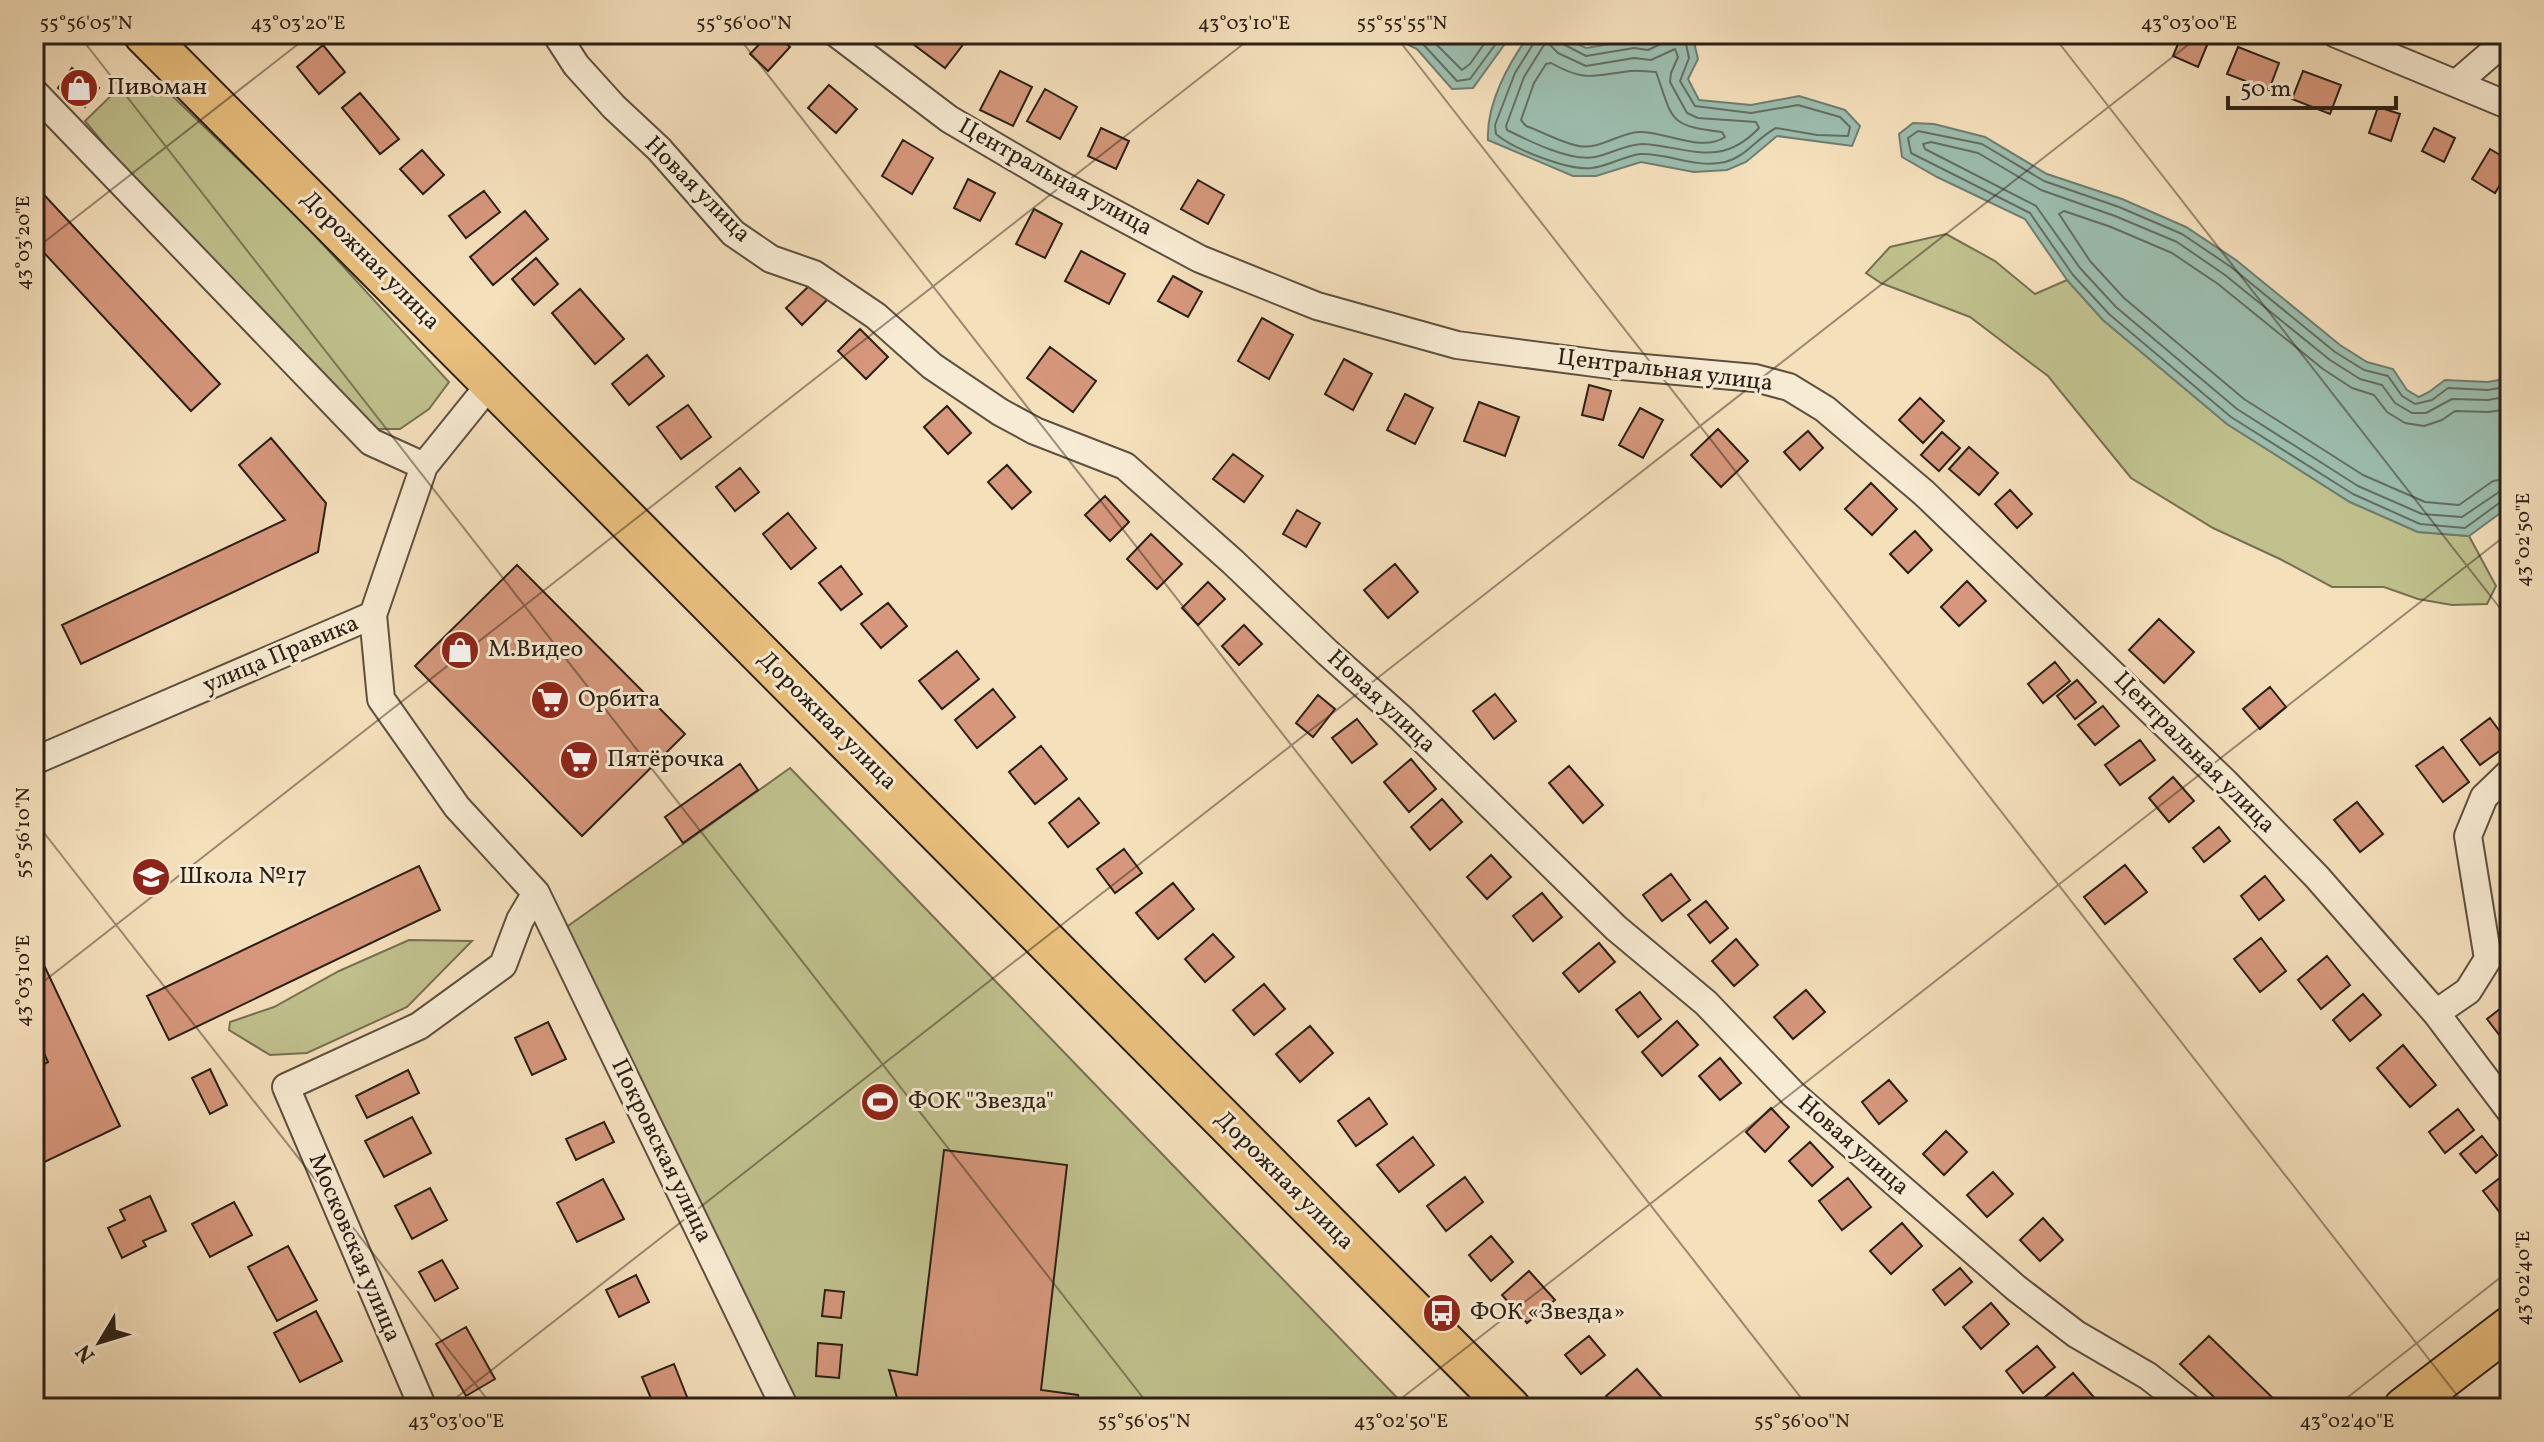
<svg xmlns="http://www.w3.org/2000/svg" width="2544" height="1442" font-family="Vollkorn,serif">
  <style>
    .green { fill: #c0c18d; stroke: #767052; stroke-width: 2 }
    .water { fill: #9cbdae; stroke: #6f7e71; stroke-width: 2 }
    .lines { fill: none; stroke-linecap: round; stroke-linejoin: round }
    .shore { stroke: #646e62; stroke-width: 2 }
    .building { fill: #d6977c; stroke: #2b2016; stroke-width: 2 }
    .street-casing { stroke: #5e5040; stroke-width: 30 }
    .primary-casing { stroke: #2b2016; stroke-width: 44 }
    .street { stroke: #f8ebd3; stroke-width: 26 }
    .primary { stroke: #eac07e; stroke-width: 40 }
    .ticks { fill: none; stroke: #2b2016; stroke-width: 2; stroke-opacity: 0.45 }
    .labels { text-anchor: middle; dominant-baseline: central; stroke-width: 6; stroke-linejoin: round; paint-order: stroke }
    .poi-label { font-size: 24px; fill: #2b2016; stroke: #f8ebd3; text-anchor: start }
    .street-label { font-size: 24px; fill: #2b2016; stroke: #f8ebd3 }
    .neatline { fill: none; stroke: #2b2016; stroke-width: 3 }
    .ticks-label { font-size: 20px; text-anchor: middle; fill: #2b2016 }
  </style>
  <rect width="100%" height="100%" fill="#f5e0bc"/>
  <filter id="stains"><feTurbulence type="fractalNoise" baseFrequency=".0025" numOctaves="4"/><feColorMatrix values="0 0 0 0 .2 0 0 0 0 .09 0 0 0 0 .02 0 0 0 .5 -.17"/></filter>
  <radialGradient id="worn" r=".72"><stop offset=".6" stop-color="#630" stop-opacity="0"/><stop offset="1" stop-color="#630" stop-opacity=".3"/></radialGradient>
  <path class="green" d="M125 82 163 87 296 215 449 382 429 409 400 429H375L123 167 85 121Z
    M1946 234 1995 261 2035 294 2067 280 2103 320 2227 424 2350 502 2418 532 2469 536 2496 586 2487 604 2452 605 2418 599 2384 587H2332L2280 559 2213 528 2131 478 2048 376 1970 317 1881 283 1866 273 1890 247Z
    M790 768 1407 1408H797L570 940 568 926Z
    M409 940 472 941 407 1007 307 1053 270 1055 229 1030 230 1022 274 1007 339 971Z"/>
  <path class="water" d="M1386 34H1512L1473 88 1452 89 1417 49Z
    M1530 34H1556L1586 48 1634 40 1647 42 1665 34H1692L1698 59 1688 79 1699 100 1751 105 1799 96 1845 110 1860 126 1852 146 1777 136 1746 162 1727 170 1694 172 1641 162 1596 176H1573L1488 140C1486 104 1509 62 1530 34Z
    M1913 123 1934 124 1985 137 2047 174 2122 199 2186 227 2236 260 2340 345 2367 362 2393 369 2407 390 2419 397 2429 392 2445 380 2488 382 2510 378V506L2469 536 2418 532 2350 502 2227 424 2103 320 2067 280 2025 219 1937 177 1902 157 1899 134Z"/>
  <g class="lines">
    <path class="shore" d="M1404 34 1422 43 1457 81 1470 79 1503 34
      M1426 34 1462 70 1470 64 1491 34
      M1536 34 1535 41 1515 73 1495 125 1496 134C1513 149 1569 171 1592 168 1609 166 1624 156 1640 154 1666 152 1694 169 1725 162 1746 157 1758 137 1776 128L1817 135 1848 136 1850 127 1840 117 1798 105 1751 113 1695 106 1680 81 1689 58 1684 34
      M1559 34 1563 44 1586 56 1634 48 1648 50 1663 43 1666 34
      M1548 43 1558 53 1586 66 1634 58 1651 60 1675 49 1678 57 1671 73 1670 82 1687 113 1698 118 1756 122 1759 128C1720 169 1690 147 1643 144 1627 144 1610 154 1595 157 1571 162 1529 141 1507 130L1506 126 1524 77 1544 45Z
      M1551 63C1587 83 1593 75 1631 71 1639 70 1648 72 1656 72 1673 119 1667 126 1722 132L1725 137C1701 153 1665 131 1639 132 1619 133 1599 150 1579 146 1562 143 1543 132 1526 126L1521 120 1534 83 1546 64Z
      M2510 386 2488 390 2448 388 2432 400 2415 404 2402 396 2388 376 2364 370 2335 352 2231 267 2182 234 2119 207 2044 181 1982 144 1918 131 1908 138 1911 153 2030 213 2073 275 2109 314 2231 417 2353 494 2420 524 2465 528 2502 501 2510 500
      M2510 396 2488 400 2452 399 2426 413H2412L2395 403 2382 385 2360 379 2330 360 2225 275 2177 242 2115 216 2041 190 1978 153 1931 142 1923 144 1925 149 2036 206 2080 268 2116 307 2237 409 2358 486 2422 514 2462 517 2499 492 2510 490
      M2510 409 2488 412 2455 411 2442 420 2424 426 2405 423 2387 412 2374 395 2352 388 2323 369 2218 284 2172 253 2111 227 2064 211 2059 214 2090 261 2124 298 2244 399 2363 475 2425 502 2459 505 2493 481 2510 478"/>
  </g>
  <path class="building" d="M769 34H777L790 47 768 71 750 54Z
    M921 34H954L965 42 945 68 913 44Z
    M2182 34H2200L2210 38 2198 67 2173 56Z
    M323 45 345 72 319 94 297 67Z
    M2238 47 2279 63 2269 90 2227 74Z
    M72 68 99 88 85 107 58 88Z
    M1000 71 1032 87 1013 126 980 110Z
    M2303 71 2341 85 2330 114 2292 99Z
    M829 85 857 109 836 133 808 108Z
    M1045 89 1077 107 1060 139 1027 121Z
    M360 93 399 139 380 154 342 108Z
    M2378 107 2400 114 2391 141 2369 133Z
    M1101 128 1129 141 1116 169 1088 156Z
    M2434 128 2455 138 2444 162 2422 151Z
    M903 140 933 158 912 194 882 176Z
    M2490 149 2510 161V168L2495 193 2472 179Z
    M422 150 444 175 423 194 400 169Z
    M968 179 995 193 980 221 954 208Z
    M1198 180 1224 195 1208 224 1181 209Z
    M34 184 220 384 191 411 34 242Z
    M484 191 500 212 466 238 449 216Z
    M1034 209 1062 224 1045 258 1016 244Z
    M525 211 548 239 493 285 470 257Z
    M1081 251 1125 274 1109 304 1065 281Z
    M536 258 558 284 534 305 512 279Z
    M1173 276 1202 292 1188 317 1158 301Z
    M811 284 827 300 802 325 786 308Z
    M580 289 624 339 595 364 552 313Z
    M1262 318 1293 335 1269 379 1238 361Z
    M860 329 888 357 866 379 838 351Z
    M1050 347 1096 381 1073 412 1027 378Z
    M647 355 664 376 629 405 612 384Z
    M1344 359 1372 374 1353 410 1325 394Z
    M1589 385 1611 391 1603 420 1582 415Z
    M1405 394 1433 408 1415 444 1387 430Z
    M1920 398 1944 421 1923 443 1899 420Z
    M1479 402 1519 417 1505 456 1464 441Z
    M688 405 711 437 681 459 657 427Z
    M947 406 971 433 948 454 924 427Z
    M1640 408 1663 420 1643 458 1619 445Z
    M1718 429 1748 461 1721 487 1691 455Z
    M1808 431 1823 448 1800 470 1784 452Z
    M1942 432 1960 448 1939 471 1921 455Z
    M271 438 326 503 318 552 81 664 62 625 285 520 239 465Z
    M1969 447 1998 473 1979 495 1949 469Z
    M1233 454 1263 476 1244 502 1213 479Z
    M1007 465 1031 492 1012 509 988 482Z
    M740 468 759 492 735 511 716 487Z
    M1871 483 1897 509 1872 535 1845 509Z
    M2010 490 2032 514 2017 528 1995 504Z
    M1105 496 1129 522 1110 541 1085 515Z
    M1297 510 1320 523 1306 547 1283 534Z
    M788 513 816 548 791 569 763 534Z
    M1915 531 1932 550 1908 573 1890 554Z
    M1151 534 1182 564 1157 589 1127 559Z
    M1395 564 1418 592 1388 618 1364 590Z
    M517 565 685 734 582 836 415 666Z
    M841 566 862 594 841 610 819 583Z
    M1967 581 1986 601 1959 626 1941 607Z
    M1208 582 1225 599 1198 625 1182 608Z
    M888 603 907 626 881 648 861 624Z
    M2159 619 2194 652 2164 683 2129 650Z
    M1244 625 1262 644 1239 665 1222 646Z
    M957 651 979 679 942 709 919 681Z
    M2055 662 2070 681 2043 703 2028 684Z
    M2077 680 2096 702 2075 719 2057 696Z
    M2270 687 2286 707 2260 729 2243 709Z
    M993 689 1015 717 977 748 955 720Z
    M1495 694 1516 721 1494 739 1473 711Z
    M1318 695 1335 709 1313 737 1296 723Z
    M2103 706 2119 726 2095 745 2078 725Z
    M2490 718 2509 744 2480 765 2461 740Z
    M1357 719 1377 744 1352 763 1332 738Z
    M2140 740 2155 760 2120 785 2105 765Z
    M1041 746 1067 779 1035 804 1009 772Z
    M2443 747 2469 782 2443 802 2416 766Z
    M1411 759 1436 789 1409 812 1384 782Z
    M740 764 758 790 683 843 665 817Z
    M1569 766 1603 805 1583 823 1549 783Z
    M2173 777 2194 801 2169 822 2149 798Z
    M1079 798 1099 823 1068 847 1049 823Z
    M1442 799 1462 822 1430 850 1411 827Z
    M2357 802 2383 834 2360 852 2334 820Z
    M2219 827 2230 841 2204 862 2193 848Z
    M1124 849 1142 873 1115 893 1097 869Z
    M1491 855 1511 877 1487 899 1467 877Z
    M2125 865 2147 892 2105 924 2084 897Z
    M419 866 440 910 169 1040 147 996Z
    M1671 874 1690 900 1662 921 1643 895Z
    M2265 876 2284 900 2259 920 2241 896Z
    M1173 883 1194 909 1158 939 1136 913Z
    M1542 893 1562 917 1533 941 1513 916Z
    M1706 901 1728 928 1710 943 1688 915Z
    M1213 934 1234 957 1205 982 1185 959Z
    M2261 938 2286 971 2260 992 2234 959Z
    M1736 939 1758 965 1734 986 1712 961Z
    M1599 943 1615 962 1579 992 1563 973Z
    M34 944 120 1126 34 1167V1069L48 1062 34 1031Z
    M2327 956 2350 985 2321 1009 2298 980Z
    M1264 984 1285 1009 1254 1035 1233 1010Z
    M1806 990 1825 1012 1793 1039 1774 1017Z
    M1640 992 1661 1019 1638 1037 1616 1010Z
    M2363 994 2381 1015 2350 1041 2333 1020Z
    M2510 1001V1049L2487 1019Z
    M1677 1021 1698 1045 1662 1076 1642 1052Z
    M548 1022 566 1059 532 1075 515 1038Z
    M1310 1026 1333 1053 1300 1082 1276 1054Z
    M2403 1045 2436 1085 2410 1107 2377 1068Z
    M1720 1058 1741 1083 1720 1100 1699 1076Z
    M210 1069 227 1105 210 1114 192 1078Z
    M408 1070 419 1093 367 1118 356 1096Z
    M1889 1080 1907 1101 1879 1124 1862 1102Z
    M1369 1098 1387 1124 1356 1146 1338 1121Z
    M1771 1108 1789 1127 1765 1152 1746 1132Z
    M2458 1109 2474 1130 2445 1153 2429 1132Z
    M412 1117 431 1153 384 1177 365 1141Z
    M604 1122 614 1142 576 1160 566 1139Z
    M1946 1131 1967 1152 1944 1175 1923 1154Z
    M2482 1136 2497 1155 2476 1173 2460 1154Z
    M1413 1137 1434 1165 1399 1192 1377 1165Z
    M1810 1142 1833 1167 1812 1186 1789 1161Z
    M944 1150 1067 1165 1041 1390 1078 1395 1080 1408H900L889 1370 917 1375Z
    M2510 1170V1215L2505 1219 2483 1191Z
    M1993 1172 2013 1194 1987 1217 1967 1195Z
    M1465 1177 1483 1202 1446 1231 1427 1206Z
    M1848 1178 1871 1207 1842 1230 1819 1201Z
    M603 1179 624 1219 577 1242 557 1203Z
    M430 1188 447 1220 412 1239 395 1206Z
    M150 1196 166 1231 143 1241 146 1246 122 1258 108 1228 125 1220 120 1210Z
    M234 1202 252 1235 210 1257 192 1224Z
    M2043 1218 2063 1240 2040 1261 2020 1240Z
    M1902 1223 1922 1246 1891 1274 1870 1251Z
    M1491 1236 1513 1262 1491 1281 1469 1255Z
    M288 1246 317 1300 277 1321 248 1267Z
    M442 1260 458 1288 435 1301 419 1272Z
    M1960 1268 1972 1282 1945 1305 1933 1290Z
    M1529 1271 1555 1300 1527 1323 1502 1295Z
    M636 1275 649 1302 619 1317 606 1290Z
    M825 1290 844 1292 841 1318 822 1316Z
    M1991 1303 2009 1324 1981 1349 1963 1327Z
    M316 1311 342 1361 300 1382 274 1333Z
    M466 1327 495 1379 466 1396 436 1344Z
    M1589 1336 1605 1355 1581 1374 1565 1355Z
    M2209 1336 2279 1404 2275 1408H2225L2180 1364Z
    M818 1343 842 1345 839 1378 816 1376Z
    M2037 1346 2055 1367 2023 1393 2006 1371Z
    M674 1364 691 1407 655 1408 642 1377Z
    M1637 1369 1665 1401 1657 1408H1616L1606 1396Z
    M2073 1373 2098 1402 2090 1408H2042L2038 1403Z
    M34 1381 47 1408H34Z"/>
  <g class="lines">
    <g class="street-casing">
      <path id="street" d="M556 34 576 65 614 107 659 149 733 233 771 259 814 274 876 316 932 366 1000 412 1035 431 1125 466 1233 562 1328 653 1401 718 1616 928 1706 1003 1793 1094 2016 1288 2076 1334 2148 1376 2189 1408
        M837 34 949 119 1056 182 1200 259 1317 306 1457 345 1610 365 1755 378 1789 387 1825 409 1924 493 2225 782 2317 877 2436 1013 2510 1111
        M2336 34 2510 106
        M2458 82 2510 37
        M34 92 371 442 424 466
        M373 615 381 699 457 807 536 893 520 920 503 965 419 1026 286 1087 423 1408
        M34 761 373 615 424 466 491 383
        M536 893 785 1408
        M2436 1013 2468 991 2488 959 2468 836 2484 797 2510 772"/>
    </g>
    <g class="primary-casing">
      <path id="primary" d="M144 34 1510 1408
        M2404 1408 2510 1327"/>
    </g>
    <use href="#street" class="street"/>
    <use href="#primary" class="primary"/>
  </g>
  <path class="ticks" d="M78 34 1151 1408M736 34 1809 1408M1394 34 2467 1408M2052 34 2510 621M34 250 311 34M34 820 494 1408M34 989 1256 34M443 1408 2202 34M1389 1408 2510 532M2334 1408 2510 1270"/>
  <defs>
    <g id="shop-disc" transform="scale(2)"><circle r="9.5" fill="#8f2418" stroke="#f8ebd3"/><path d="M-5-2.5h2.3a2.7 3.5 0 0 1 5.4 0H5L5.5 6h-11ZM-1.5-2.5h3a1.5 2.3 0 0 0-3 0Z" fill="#fff"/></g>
    <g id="supermarket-disc" transform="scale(2)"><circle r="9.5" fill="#8f2418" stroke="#f8ebd3"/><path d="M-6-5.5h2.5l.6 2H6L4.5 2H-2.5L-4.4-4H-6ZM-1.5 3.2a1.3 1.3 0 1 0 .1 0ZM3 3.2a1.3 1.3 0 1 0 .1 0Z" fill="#fff"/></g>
    <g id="school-disc" transform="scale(2)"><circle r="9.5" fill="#8f2418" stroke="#f8ebd3"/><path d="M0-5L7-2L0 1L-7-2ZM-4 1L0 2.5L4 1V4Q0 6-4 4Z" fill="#fff"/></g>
    <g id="stadium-disc" transform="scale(2)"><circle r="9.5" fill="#8f2418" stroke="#f8ebd3"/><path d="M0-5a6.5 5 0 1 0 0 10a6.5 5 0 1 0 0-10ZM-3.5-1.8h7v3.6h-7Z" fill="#fff"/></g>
    <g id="bus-disc" transform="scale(2)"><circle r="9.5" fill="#8f2418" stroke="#f8ebd3"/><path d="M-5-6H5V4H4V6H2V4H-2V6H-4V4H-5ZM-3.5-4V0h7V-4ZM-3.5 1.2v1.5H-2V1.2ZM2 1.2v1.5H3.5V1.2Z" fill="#fff"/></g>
  </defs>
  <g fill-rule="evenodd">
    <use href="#shop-disc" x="79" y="88"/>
    <use href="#shop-disc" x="460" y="650"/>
    <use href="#supermarket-disc" x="550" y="700"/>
    <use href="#supermarket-disc" x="579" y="760"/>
    <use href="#school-disc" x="151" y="877"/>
    <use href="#stadium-disc" x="880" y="1102"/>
    <use href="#bus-disc" x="1442" y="1313"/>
  </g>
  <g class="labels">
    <g class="poi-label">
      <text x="107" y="88">Пивоман</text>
      <text x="488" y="650">М.Видео</text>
      <text x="578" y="700">Орбита</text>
      <text x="607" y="760">Пятёрочка</text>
      <text x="179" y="877">Школа №17</text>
      <text x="908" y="1102">ФОК "Звезда"</text>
      <text x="1470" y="1313">ФОК «Звезда»</text>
    </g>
    <g class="street-label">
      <text transform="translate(1055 178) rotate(29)">Центральная улица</text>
      <text transform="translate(697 190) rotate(45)">Новая улица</text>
      <text transform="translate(370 261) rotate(45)">Дорожная улица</text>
      <text transform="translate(1665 371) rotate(7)">Центральная улица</text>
      <text transform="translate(281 655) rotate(-23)">улица Правика</text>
      <text transform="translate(1381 702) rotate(43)">Новая улица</text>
      <text transform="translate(827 721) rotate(45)">Дорожная улица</text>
      <text transform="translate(2194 753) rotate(45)">Центральная улица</text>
      <text transform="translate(1853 1146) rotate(41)">Новая улица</text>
      <text transform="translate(661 1151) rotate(64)">Покровская улица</text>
      <text transform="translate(1284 1181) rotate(45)">Дорожная улица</text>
      <text transform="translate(354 1248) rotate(67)">Московская улица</text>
    </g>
  </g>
  <rect width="2544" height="1442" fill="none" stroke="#f5e0bc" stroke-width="88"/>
  <g transform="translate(100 1342) rotate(232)" stroke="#f8ebd3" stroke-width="6" paint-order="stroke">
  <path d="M0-6L14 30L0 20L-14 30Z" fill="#2b2016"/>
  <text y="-12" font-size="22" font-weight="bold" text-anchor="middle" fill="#2b2016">N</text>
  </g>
  <path d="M2228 96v12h168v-12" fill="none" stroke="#2b2016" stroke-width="4"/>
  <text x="2240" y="96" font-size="24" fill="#2b2016" stroke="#f8ebd3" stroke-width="6" paint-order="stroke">50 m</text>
  <rect x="44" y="44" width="2456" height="1354" class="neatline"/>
  <g class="ticks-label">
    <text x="86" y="29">55°56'05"N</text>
    <text x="298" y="29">43°03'20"E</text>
    <text x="744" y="29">55°56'00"N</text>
    <text x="1244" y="29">43°03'10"E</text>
    <text x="1402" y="29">55°55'55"N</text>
    <text x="2189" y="29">43°03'00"E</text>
    <text transform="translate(22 243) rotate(-90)" y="7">43°03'20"E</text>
    <text transform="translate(2522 540) rotate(-90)" y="7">43°02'50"E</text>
    <text transform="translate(22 833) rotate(-90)" y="7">55°56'10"N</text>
    <text transform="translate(22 981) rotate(-90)" y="7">43°03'10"E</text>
    <text transform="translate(2522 1278) rotate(-90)" y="7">43°02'40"E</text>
    <text x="456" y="1427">43°03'00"E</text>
    <text x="1144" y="1427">55°56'05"N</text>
    <text x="1401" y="1427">43°02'50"E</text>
    <text x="1802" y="1427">55°56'00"N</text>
    <text x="2347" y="1427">43°02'40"E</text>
  </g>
  <rect width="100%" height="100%" filter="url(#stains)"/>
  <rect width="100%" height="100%" fill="url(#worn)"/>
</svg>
